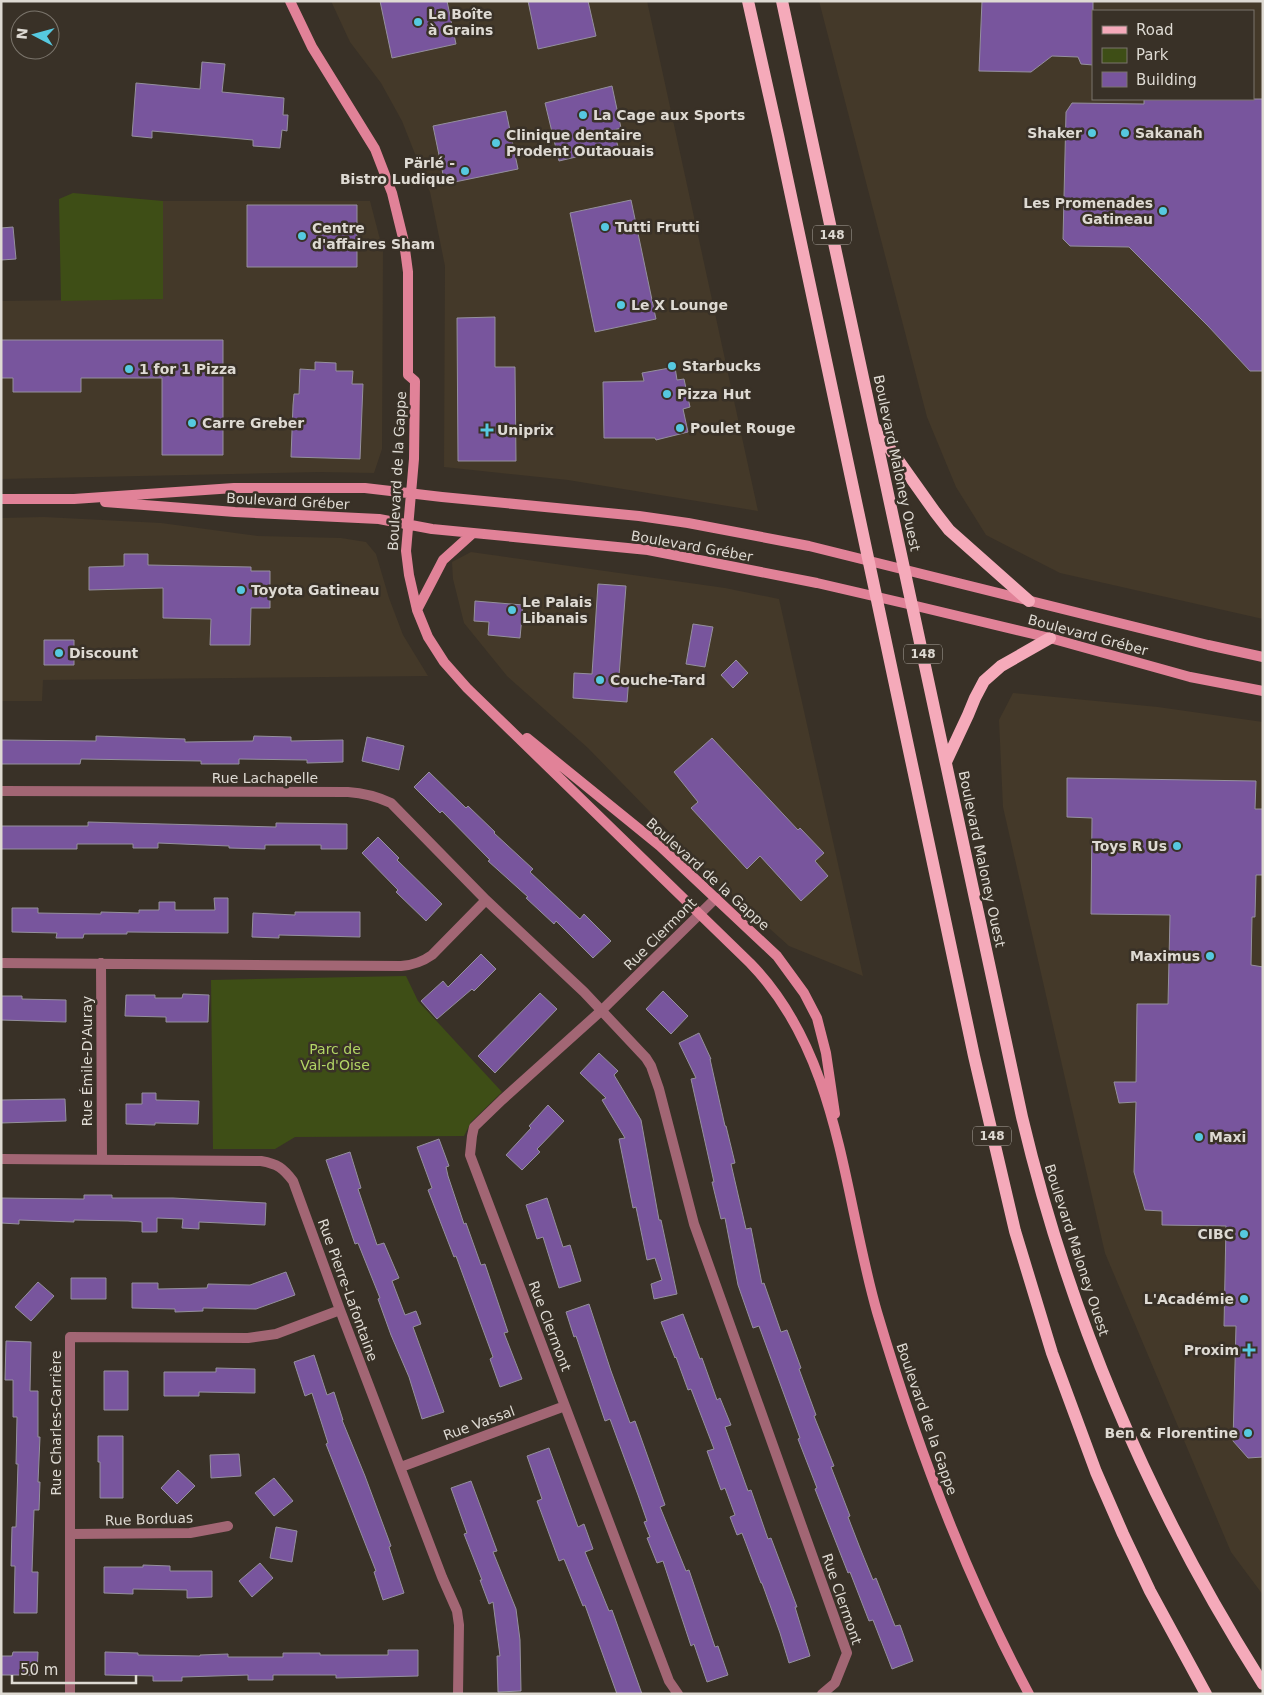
<svg xmlns="http://www.w3.org/2000/svg" width="1264" height="1695" font-family="'DejaVu Sans',sans-serif">
  <style>
    .built { fill: #443929; fill-rule: evenodd }
    .green { fill: #3e4e16 }
    .building { fill: #78559d; stroke: #95909d }
    .lines { fill: none; stroke-linecap: round; stroke-linejoin: round }
    .street { stroke: #a26674; stroke-width: 10 }
    .secondary { stroke: #e18298; stroke-width: 10 }
    .primary { stroke: #f5aaba; stroke-width: 12 }
    .poi-dot { fill: #56c9e0; stroke: #393127; stroke-width: 2 }
    .labels { text-anchor: middle; dominant-baseline: central; stroke-width: 5; stroke-linejoin: round; paint-order: stroke }
    .shield { fill: #393127; stroke: #aca79f; stroke-width: 1 }
    .shield-label { font-size: 12px; font-weight: bold; fill: #dedad3 }
    .poi-label { font-size: 14px; font-weight: bold; fill: #dedad3; stroke: #393127; text-anchor: start }
    .street-label { font-size: 14px; fill: #dedad3; stroke: #393127 }
    .park-label { font-size: 14px; fill: #b2d565; stroke: #393127 }
  </style>
  <rect width="100%" height="100%" fill="#393127"/>
  <path class="built" d="M331 1H647L758 511 568 480 444 467 445 266 430 192 402 121 381 83 350 42Z
    M819 1H1263V619L1060 573 986 535 956 487 927 417ZM1093 11H1253V99H1093Z
    M163 201H370L383 251 382 449 374 473 319 472 1 479V301L163 299Z
    M44 517 161 523 258 536 341 538 366 542 376 554 389 598 403 635 428 676 43 680 42 701H1V518Z
    M471 552 725 588 779 599 863 976 789 946 719 883 588 748 507 676 464 623 453 579 452 562Z
    M1013 693 1158 707 1263 722V1595L1231 1552 1105 1253 1003 807 999 720Z"/>
  <path class="green" d="M73 193 163 201V299L61 301 59 199Z
    M406 976 418 1001 502 1092 471 1122 464 1136 295 1137 275 1149H213L211 980Z"/>
  <path class="building" d="M380 1H447L456 44 392 58Z
    M528 1H588L596 36 538 49Z
    M982 1H1093V65L1081 64 1078 57 1052 56 1031 72 979 71Z
    M202 62 225 64 222 92 284 98 283 115H288L287 131 282 130 280 148 253 146V140L152 131V138L132 136 136 83 200 89Z
    M612 86 621 128 614 130 618 147 559 161 545 103Z
    M1144 99H1263V371H1250L1208 326 1129 247 1070 246 1063 239 1066 112 1072 103 1144 104Z
    M506 111 518 169 445 184 433 126Z
    M631 200 656 319 595 332 570 213Z
    M247 205H357V267H247Z
    M13 227 16 259 1 260V228Z
    M495 317V367H515L516 461H458L457 318Z
    M1 340H223V455H162V378H81V392H13V378H1Z
    M315 362 336 363V371H353L352 384H363L360 459 291 457 293 405 294 394H299L300 369 315 370Z
    M675 367 677 380 684 379 690 407 683 409 688 432 656 440 655 438H604L603 382 644 381 642 373Z
    M124 554H148V565L251 567V571H270V608H251L250 645H210L211 619 163 618V588L89 590V567L124 566Z
    M598 584 626 586 619 676 629 677 627 702 573 698 574 673 592 674Z
    M475 601 523 605 520 638 488 635 489 622 474 621Z
    M693 624 713 627 705 667 686 664Z
    M44 640H74V665H44Z
    M736 660 748 673 733 688 721 675Z
    M96 736 185 739V742L253 741 254 736 291 737V741L343 740V762L307 763V760L239 759V764H201V761L81 759 80 764H1V740L96 741Z
    M367 737 404 746 399 770 362 761Z
    M712 738 798 830 800 828 824 853 815 861 828 876 801 901 760 856 747 869 691 808 698 802 674 772Z
    M429 772 466 808 468 806 495 832 494 833 533 869 530 872 580 919 584 914 611 941 593 958 556 921 554 924 526 898 528 897 488 861 490 860 442 811 440 813 414 787Z
    M1067 778 1256 781 1255 809H1263V875H1256L1255 917H1252L1251 965 1263 967V1457L1248 1458 1233 1441 1236 1326H1224L1226 1226 1162 1225V1211L1145 1210 1134 1172 1136 1102 1119 1103 1114 1082H1136L1137 1004H1168L1170 915 1091 914 1092 818 1067 817Z
    M88 822 276 827V823L347 824V849H321V845H265V849L229 848V846L158 843V848H133V844H77V849H1V826H88Z
    M378 837 399 858 397 860 442 904 426 921 396 892 398 890 362 853Z
    M214 898H228V933L127 932V934H84L83 938H56L57 933 12 932V908H38V913L101 914V912L139 913V910H159V902H175V910H215Z
    M295 912H360V937L279 935V938L252 937 253 913 295 915Z
    M481 954 496 969 474 991 472 989 437 1019 421 1001 443 981 448 987Z
    M663 991 688 1016 671 1034 646 1009Z
    M540 993 557 1009 495 1073 478 1056Z
    M183 994 209 995 208 1022H166V1017L125 1016 126 995H155V998H182Z
    M1 996H22V999L66 1000V1022L1 1020Z
    M699 1033 711 1059H710L725 1126H726L735 1163 731 1164 746 1229 751 1228 762 1284 764 1283 781 1332 787 1330 801 1368 799 1369 816 1415 814 1416 834 1466 831 1467 850 1516 848 1517 860 1548 873 1580 876 1578 895 1626 900 1625 913 1661 892 1669 873 1620 869 1621 850 1572 848 1573 815 1489 817 1488 798 1439 800 1438 759 1326 753 1328 738 1285 725 1218 721 1219 712 1182H714L691 1079 696 1078 679 1043Z
    M599 1053 618 1071 614 1075 641 1120 659 1220H661L677 1294 654 1299 651 1284 662 1280 655 1258 647 1260 636 1207 633 1208 619 1139 625 1138 602 1100 606 1098 580 1073Z
    M142 1093H156V1100L199 1101 198 1124 155 1123V1125L126 1124V1104H142Z
    M65 1099 66 1121 1 1123V1100Z
    M548 1105 564 1121 537 1149 540 1152 522 1170 506 1155 531 1128 529 1126Z
    M439 1139 449 1166 446 1167 448 1176 464 1224 466 1223 481 1265 485 1264 508 1332 504 1333 522 1379 500 1387 490 1359 493 1357 456 1256 454 1257 428 1190 432 1188 417 1147Z
    M350 1152 361 1188 358 1189 377 1245 384 1243 399 1278 392 1281 405 1315 416 1311 421 1324 413 1327 444 1412 422 1419 409 1377 391 1335 378 1299 380 1298 358 1243 355 1244 326 1160Z
    M84 1195H112V1198H173L266 1203 265 1225 199 1222V1229L182 1228 183 1219 157 1218V1232H142V1222L128 1221 74 1220V1222L19 1220V1224L1 1223V1198L84 1199Z
    M547 1198 563 1247 570 1245 581 1281 559 1288 543 1237 537 1239 526 1205Z
    M286 1272 295 1295 256 1309 203 1308V1311L175 1312V1309L132 1308V1283H158V1289L207 1288 208 1284 250 1285Z
    M71 1278H106V1299H71Z
    M38 1282 54 1296 31 1321 15 1307Z
    M589 1304 611 1371 630 1423 635 1421 665 1505 660 1507 686 1571 689 1570 715 1647 718 1646 728 1675 707 1682 694 1644 691 1646 663 1561 657 1563 647 1538 650 1537 644 1522 647 1521 638 1495 610 1419 605 1421 576 1336 574 1337 566 1312Z
    M683 1314 700 1359 702 1358 717 1400 720 1398 731 1425 725 1427 748 1491 751 1490 768 1539 771 1538 788 1583 797 1607H795L810 1656 789 1663 780 1633 762 1583H761L742 1533 737 1535 730 1517 735 1515 725 1488 721 1490 707 1451 714 1449 691 1389 688 1390 676 1357 675 1358 661 1322Z
    M6 1341 31 1342 30 1391H38V1437H40L38 1482H40L39 1510H34L32 1572H38L37 1613H14L15 1566H11L12 1527H16L18 1464H16L17 1417H13V1380H5Z
    M314 1355 327 1395 334 1392 343 1420H342L365 1476 391 1546 389 1547 404 1593 383 1600 374 1572 376 1571 326 1444 328 1443 312 1393 305 1396 294 1362Z
    M216 1368 255 1369V1393L199 1392V1396H164V1372H216Z
    M104 1371H128V1410H104Z
    M98 1436H123V1498H100V1462H98Z
    M549 1448 578 1527 584 1524 593 1549 585 1552 609 1611 612 1610 642 1694H617L585 1605 583 1606 564 1559 559 1561 537 1501 542 1499 527 1456Z
    M239 1454 241 1476 211 1478 210 1455Z
    M178 1470 195 1486 177 1504 161 1488Z
    M274 1478 293 1501 274 1516 255 1493Z
    M471 1481 497 1551 493 1552 516 1609 520 1640 521 1691 498 1692 497 1656H500L493 1602 489 1604 480 1580H482L464 1534 467 1533 451 1488Z
    M276 1527 297 1531 292 1562 270 1558Z
    M260 1563 273 1578 252 1597 239 1581Z
    M143 1565 170 1566V1571H212V1597L187 1598V1590L133 1589V1594L104 1593V1567H143Z
    M388 1650H418V1676L336 1678V1675H273V1680H248V1675L182 1677V1681H153V1676L105 1675V1652L138 1653V1655L200 1656V1655L228 1654V1657H283V1653H320V1655H388Z
    M13 1652H38L37 1675H1V1656H12Z"/>
  <g class="lines">
    <path class="street" d="M1 791 348 792C364 793 376 796 391 803L486 900 584 992 646 1058 651 1066 659 1089 694 1224 847 1653 835 1683 822 1694
      M1 963 401 966C414 965 422 962 432 955L486 900
      M101 963 102 1159
      M1 1159 261 1161C278 1164 283 1168 293 1181L340 1310 442 1577 457 1611 459 1625 458 1694
      M401 1467 565 1406
      M70 1534 190 1533 228 1526
      M70 1694V1337L248 1338 276 1334 340 1310
      M678 1694 669 1681 470 1155 472 1136 474 1127 502 1100 602 1010 716 898"/>
    <path class="secondary" d="M290 1 312 47 375 149 392 193 404 242 408 272V375L415 381 414 459 406 551 409 575 417 610 428 637 444 662 467 688 750 963C840 1055 843 1194 877 1312 916 1444 964 1573 1029 1694
      M1 499H74L234 488H365L442 497 639 516 688 523 809 546 1208 645 1263 657
      M105 502 235 512 379 519 432 529 648 550 817 583 912 605 1050 638 1190 677 1263 691
      M417 610 443 560 473 533
      M527 738 660 846 777 956 804 993 817 1018 826 1053 835 1114"/>
    <path class="primary" d="M748 1 778 135 974 1056 1015 1231 1052 1353 1096 1472 1123 1534 1150 1591 1206 1694
      M782 1 1022 1117C1070 1319 1152 1510 1263 1684
      M876 429 935 512 949 530 1029 601
      M946 762 968 715 975 698 984 681 1001 666 1050 638"/>
  </g>
  <g class="poi-dot">
    <circle cx="418" cy="22" r="5"/>
    <circle cx="583" cy="115" r="5"/>
    <circle cx="1092" cy="133" r="5"/>
    <circle cx="1125" cy="133" r="5"/>
    <circle cx="496" cy="143" r="5"/>
    <circle cx="465" cy="171" r="5"/>
    <circle cx="1163" cy="211" r="5"/>
    <circle cx="605" cy="227" r="5"/>
    <circle cx="302" cy="236" r="5"/>
    <circle cx="621" cy="305" r="5"/>
    <circle cx="672" cy="366" r="5"/>
    <circle cx="129" cy="369" r="5"/>
    <circle cx="667" cy="394" r="5"/>
    <circle cx="192" cy="423" r="5"/>
    <circle cx="680" cy="428" r="5"/>
    <path d="M484.5 422.5h5v5h5v5h-5v5h-5v-5h-5v-5h5z"/>
    <circle cx="241" cy="590" r="5"/>
    <circle cx="512" cy="610" r="5"/>
    <circle cx="59" cy="653" r="5"/>
    <circle cx="600" cy="680" r="5"/>
    <circle cx="1177" cy="846" r="5"/>
    <circle cx="1210" cy="956" r="5"/>
    <circle cx="1199" cy="1137" r="5"/>
    <circle cx="1244" cy="1234" r="5"/>
    <circle cx="1244" cy="1299" r="5"/>
    <path d="M1246.5 1342.5h5v5h5v5h-5v5h-5v-5h-5v-5h5z"/>
    <circle cx="1248" cy="1433" r="5"/>
  </g>
  <g class="labels">
    <g class="shield">
      <rect x="813" y="225.5" width="38" height="19" rx="4"/>
      <rect x="904" y="644.5" width="38" height="19" rx="4"/>
      <rect x="973" y="1126.5" width="38" height="19" rx="4"/>
    </g>
    <g class="shield-label">
      <text x="832" y="235">148</text>
      <text x="923" y="654">148</text>
      <text x="992" y="1136">148</text>
    </g>
    <g class="poi-label">
      <text x="428" y="14">La Boîte<tspan x="428" dy="16">à Grains</tspan></text>
      <text x="593" y="115">La Cage aux Sports</text>
      <text x="1082" y="133" text-anchor="end">Shaker</text>
      <text x="1135" y="133">Sakanah</text>
      <text x="506" y="135">Clinique dentaire<tspan x="506" dy="16">Prodent Outaouais</tspan></text>
      <text x="455" y="163" text-anchor="end">Pärlé -<tspan x="455" dy="16">Bistro Ludique</tspan></text>
      <text x="1153" y="203" text-anchor="end">Les Promenades<tspan x="1153" dy="16">Gatineau</tspan></text>
      <text x="615" y="227">Tutti Frutti</text>
      <text x="312" y="228">Centre<tspan x="312" dy="16">d'affaires Sham</tspan></text>
      <text x="631" y="305">Le X Lounge</text>
      <text x="682" y="366">Starbucks</text>
      <text x="139" y="369">1 for 1 Pizza</text>
      <text x="677" y="394">Pizza Hut</text>
      <text x="202" y="423">Carre Greber</text>
      <text x="690" y="428">Poulet Rouge</text>
      <text x="497" y="430">Uniprix</text>
      <text x="251" y="590">Toyota Gatineau</text>
      <text x="522" y="602">Le Palais<tspan x="522" dy="16">Libanais</tspan></text>
      <text x="69" y="653">Discount</text>
      <text x="610" y="680">Couche-Tard</text>
      <text x="1167" y="846" text-anchor="end">Toys R Us</text>
      <text x="1200" y="956" text-anchor="end">Maximus</text>
      <text x="1209" y="1137">Maxi</text>
      <text x="1234" y="1234" text-anchor="end">CIBC</text>
      <text x="1234" y="1299" text-anchor="end">L'Académie</text>
      <text x="1239" y="1350" text-anchor="end">Proxim</text>
      <text x="1238" y="1433" text-anchor="end">Ben &amp; Florentine</text>
    </g>
    <g class="street-label">
      <text transform="translate(897 463) rotate(78)">Boulevard Maloney Ouest</text>
      <text transform="translate(397 471) rotate(-87)">Boulevard de la Gappe</text>
      <text transform="translate(288 501) rotate(3)">Boulevard Gréber</text>
      <text transform="translate(692 546) rotate(10)">Boulevard Gréber</text>
      <text transform="translate(1088 635) rotate(15)">Boulevard Gréber</text>
      <text x="265" y="778">Rue Lachapelle</text>
      <text transform="translate(982 859) rotate(78)">Boulevard Maloney Ouest</text>
      <text transform="translate(708 874) rotate(42)">Boulevard de la Gappe</text>
      <text transform="translate(660 934) rotate(-45)">Rue Clermont</text>
      <text transform="translate(87 1061) rotate(-90)">Rue Émile-D'Auray</text>
      <text transform="translate(1077 1250) rotate(72)">Boulevard Maloney Ouest</text>
      <text transform="translate(348 1290) rotate(70)">Rue Pierre-Lafontaine</text>
      <text transform="translate(550 1326) rotate(69)">Rue Clermont</text>
      <text transform="translate(927 1419) rotate(71)">Boulevard de la Gappe</text>
      <text transform="translate(56 1423) rotate(-90)">Rue Charles-Carrière</text>
      <text transform="translate(479 1423) rotate(-20)">Rue Vassal</text>
      <text transform="translate(149 1519) rotate(-2)">Rue Borduas</text>
      <text transform="translate(842 1599) rotate(71)">Rue Clermont</text>
    </g>
    <g class="park-label">
      <text x="335" y="1049">Parc de<tspan x="335" dy="16">Val-d'Oise</tspan></text>
    </g>
  </g>
  <rect width="1264" height="1695" fill="none" stroke="#dedad3" stroke-width="5"/>
  <rect x="1092" y="10" width="162" height="90" fill="#393127" stroke="#7b756c"/>
  <rect x="1102" y="26" width="25" height="8" fill="#f5aaba" stroke="#7b756c"/>
  <text x="1136" y="35" font-size="15" fill="#dedad3">Road</text>
  <rect x="1102" y="48" width="25" height="15" fill="#3e4e16" stroke="#7b756c"/>
  <text x="1136" y="60" font-size="15" fill="#dedad3">Park</text>
  <rect x="1102" y="72" width="25" height="15" fill="#78559d" stroke="#7b756c"/>
  <text x="1136" y="85" font-size="15" fill="#dedad3">Building</text>
  <g transform="translate(35 35) rotate(276)"><circle r="24" fill="#393127" stroke="#7b756c"/>
  <path d="M0-4L9 19L0 12L-9 19Z" fill="#56c9e0"/>
  <text y="-8" font-size="14" font-weight="bold" text-anchor="middle" fill="#dedad3">N</text>
  </g>
  <path d="M12 1675v8h124v-8" fill="none" stroke="#dedad3" stroke-width="2.5"/>
  <text x="20" y="1675" font-size="15" fill="#dedad3" stroke="#393127" stroke-width="4" paint-order="stroke">50 m</text>
</svg>
